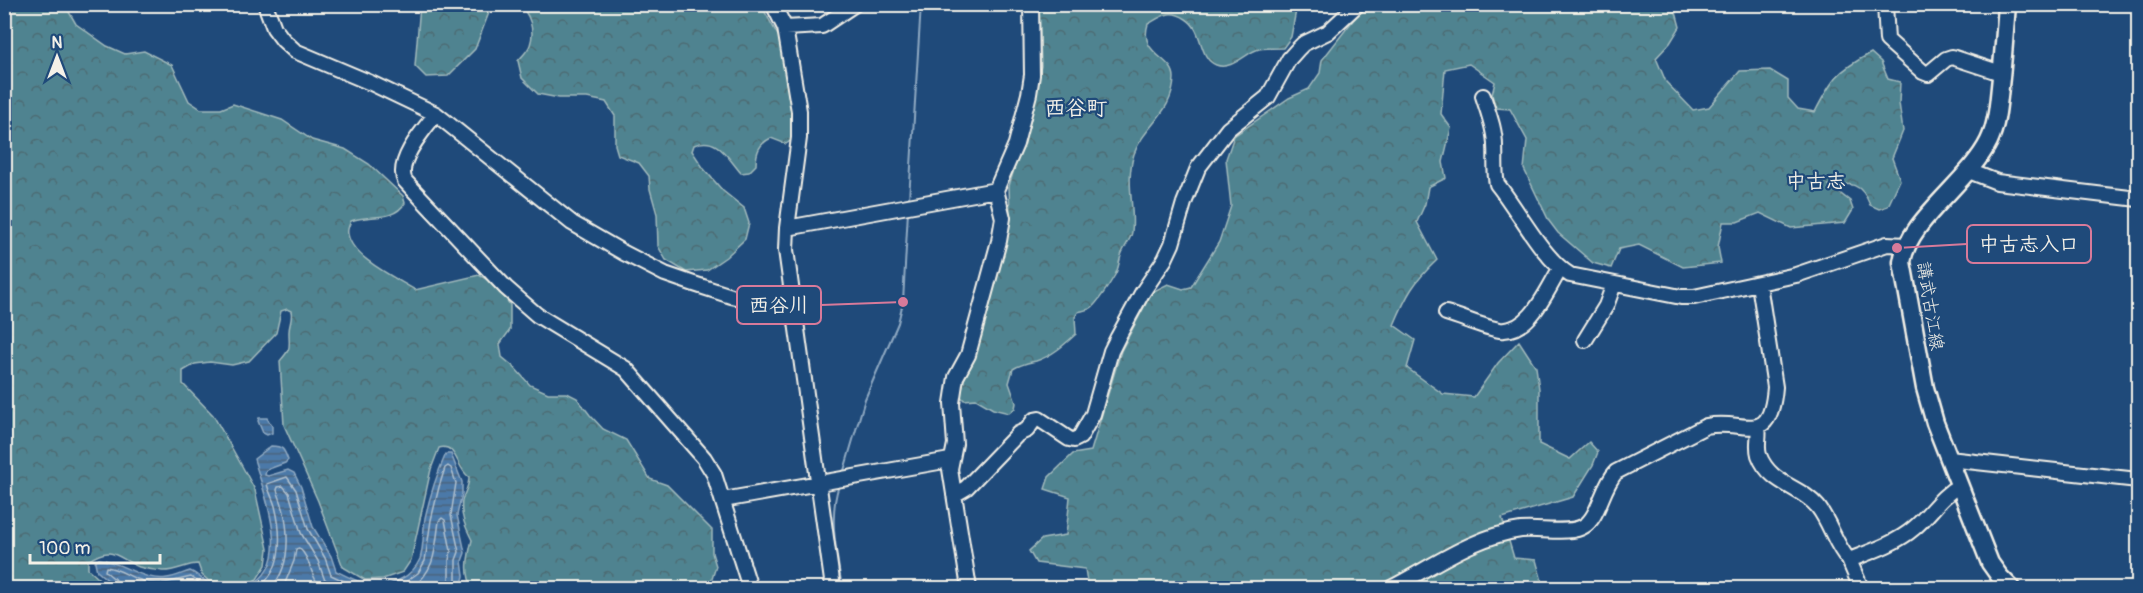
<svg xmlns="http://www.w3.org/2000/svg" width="2143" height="593" font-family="Pangolin,'Klee One',sans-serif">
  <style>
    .forest { fill: url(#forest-crowns); stroke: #a2babc; stroke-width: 1.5 }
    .water { fill: url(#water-rules); stroke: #8fa9c2; stroke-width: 1.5 }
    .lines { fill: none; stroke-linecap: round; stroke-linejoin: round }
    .shore { stroke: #b1c1ce; stroke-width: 1.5 }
    .stream { stroke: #8fa9c2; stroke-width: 2 }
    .minor-casing { stroke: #f4f1e8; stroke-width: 18 }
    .major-casing { stroke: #f4f1e8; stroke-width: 21 }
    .minor { stroke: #1f4a7a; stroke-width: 14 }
    .major { stroke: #1f4a7a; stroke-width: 16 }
    .labels { text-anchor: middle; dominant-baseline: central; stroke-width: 4.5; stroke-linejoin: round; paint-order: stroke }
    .street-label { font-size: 18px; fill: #f4f1e8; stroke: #1f4a7a }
    .neighbourhood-label { font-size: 20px; font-weight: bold; fill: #f4f1e8; stroke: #1f4a7a }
    .quarter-label { font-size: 21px; font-weight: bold; fill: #f4f1e8; stroke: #1f4a7a }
    .leader { fill: none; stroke: #d87a9a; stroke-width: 2 }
    .callout-dot { fill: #d87a9a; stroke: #1f4a7a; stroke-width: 2 }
    .callout { fill: #1f4a7a; stroke: #d87a9a; stroke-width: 2 }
    .callout-label { font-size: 20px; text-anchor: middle; font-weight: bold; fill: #f4f1e8 }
  </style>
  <defs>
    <pattern id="forest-crowns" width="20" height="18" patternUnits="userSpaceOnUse" patternTransform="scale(1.5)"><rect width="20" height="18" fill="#4f8390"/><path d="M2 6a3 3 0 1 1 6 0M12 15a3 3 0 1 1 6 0" fill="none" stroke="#4d6b72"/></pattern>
    <pattern id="water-rules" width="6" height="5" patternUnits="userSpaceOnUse" patternTransform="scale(1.5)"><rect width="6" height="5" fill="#4c79a8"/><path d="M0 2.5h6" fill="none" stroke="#4b637c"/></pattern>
  </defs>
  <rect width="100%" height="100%" fill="#1f4a7a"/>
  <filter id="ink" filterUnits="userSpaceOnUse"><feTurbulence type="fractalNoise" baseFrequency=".0167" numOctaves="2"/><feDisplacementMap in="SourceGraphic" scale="12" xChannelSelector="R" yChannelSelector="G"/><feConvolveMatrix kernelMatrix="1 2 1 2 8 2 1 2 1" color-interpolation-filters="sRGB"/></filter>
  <g filter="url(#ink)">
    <path class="forest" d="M4 5H65L76 24 107 46 125 54 144 51 172 65 189 101 201 109H221L233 104 282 120 312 140 345 149 369 164 403 196 405 203C393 222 370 214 351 221 349 225 347 230 348 234 352 258 396 278 415 290L479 275 497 285 510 305V330L500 344 502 357 514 367 530 385 548 393H567L577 398 590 415 603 429 626 440 650 479 667 485 712 530V553L716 566 712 579 706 588H473C464 574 468 556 472 540 466 528 460 516 462 501 464 492 469 488 469 477 456 468 457 443 439 448L431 469 411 560 403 572 383 579 365 580 343 567 318 501 284 425 280 361C292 347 289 349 289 332 289 324 293 319 291 311L287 309 281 311 276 333 249 361 232 365 210 362 195 364 183 371V384L213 415 242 466 255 490 268 549 266 565 257 579 241 586 209 581 202 575 198 564C186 564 175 572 162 571 155 570 145 569 139 567 117 558 113 544 88 561V569L109 588H5Z
      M420 5H497L490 10 475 49 448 76 426 77 415 66Z
      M518 5H761L781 41 790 99 793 139 786 144 771 138C759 144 756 152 756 165L749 172 741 173C727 157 717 135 694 145L692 151 704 169 723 191 744 208 749 223 745 239 726 257 707 270 686 272 666 260 658 246 657 214 650 189 649 176 639 163 618 155 615 145V116L606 102 587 98H559L538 94 522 78 518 61C521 57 528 51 530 45 535 31 530 12 518 5Z
      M1039 5H1297L1291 37 1283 48C1275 48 1266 48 1259 49 1246 52 1232 71 1216 65 1198 58 1204 30 1186 19 1170 9 1164 15 1148 24 1138 55 1174 57 1174 78 1173 114 1144 125 1134 154 1125 183 1135 205 1132 232 1131 239 1125 246 1122 253 1119 260 1119 268 1115 275 1111 282 1097 304 1091 308 1088 310 1081 311 1078 312L1075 317 1076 334C1064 345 1052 356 1036 361 1027 363 1021 364 1013 369L1009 383 1016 403 1015 408 1009 413 993 409 976 399 964 400 958 393 959 385 1003 252 1010 216 1009 186 1022 143 1041 66Z
      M1365 5H1674L1680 27 1670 43 1656 58 1666 82 1693 110 1709 107 1740 71 1770 70 1788 81V98L1798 109 1815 112C1832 79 1837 71 1871 53L1881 62 1888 79 1900 82 1899 103 1903 131 1892 158 1900 180 1888 206 1879 209 1870 205C1861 182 1851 183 1829 185L1850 201 1853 210 1845 223 1791 228 1760 213 1737 222H1723L1718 247 1721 263 1683 267 1639 245 1619 249 1611 268 1593 263 1558 233 1549 221 1524 169 1527 140 1510 109 1496 108 1492 95 1495 82 1469 64 1445 69 1441 114 1451 128 1443 162 1446 178 1428 187 1425 204 1417 222 1437 260C1413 283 1407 294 1394 325L1415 340 1407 368 1443 394 1474 397 1498 363 1519 341 1536 367 1539 389V444L1570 459 1589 442 1598 452 1593 465 1573 497 1502 518 1514 558 1536 560 1544 588H1088L1085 569 1036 563 1029 551 1042 539 1066 535 1070 497 1045 489 1049 477 1073 454 1091 451 1121 351 1152 292 1168 284 1183 289 1191 287 1219 242 1231 206 1226 159 1234 136 1289 98 1309 89 1320 73 1322 60Z"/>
    <path class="water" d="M259 418H267L272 426V433L267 435 263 433 258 421Z
      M271 446C283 446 284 449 288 460L285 463 266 470 265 475 268 476 288 470 294 473 301 487 313 527 331 556 336 571C358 582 378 593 401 579 409 575 416 568 420 559 424 546 423 531 425 518 430 496 436 476 445 456L446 454H451L462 482V494L457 515 465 553 462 561 464 576 461 588H117L97 571 95 562 99 559C122 562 144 582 167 578 175 577 183 573 190 571 198 574 202 581 210 583 221 588 239 589 250 585 295 565 263 491 254 459Z"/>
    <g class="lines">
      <path class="shore" d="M120 588 118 582 105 571 106 567C117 568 127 575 137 579 159 587 171 581 191 577L207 588
        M256 588C284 573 282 534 275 506 273 499 269 492 267 484L287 477 296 490 308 529 325 558 331 575 359 588
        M271 588C294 564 289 519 277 490L278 487 283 486 289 493 301 533 318 561 324 578 329 583 341 588
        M283 588 294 561 296 549 299 548C311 558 310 577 321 588
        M397 588 418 573 425 561 431 520 439 487 445 468 448 466 451 468 456 483 451 515 459 552 456 560V588
        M412 588C436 569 435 550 439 521L442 518 445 520 451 551 449 560V588"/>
      <path class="stream" d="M909 199 921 4
        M843 474 865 399 898 323 903 302 908 211
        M839 485C828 518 837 554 842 588"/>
      <g class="minor-casing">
        <path id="minor" d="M265 4 274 28 283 40 295 51 371 83 436 114 572 223 624 253 665 274 694 284 731 296 794 310
          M773 4 785 28 799 111V138L787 228 786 250 833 588
          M1885 4 1887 40 1923 72 1928 74 1946 59 1952 57 2001 73
          M785 28 822 26 855 4
          M1483 96C1488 112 1495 129 1495 146 1496 159 1494 171 1497 184 1519 211 1542 258 1570 275L1681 297H1694L1796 275 1887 244 1906 245
          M436 114C424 129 395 162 405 181L506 288 537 315 626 369 704 458 714 474 750 588
          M1969 171 1997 182 2138 199
          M787 228 996 190
          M1446 313C1461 317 1485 328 1500 330 1530 333 1547 290 1560 269
          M1585 340 1606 306 1614 284
          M1758 427C1760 436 1756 445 1759 455 1770 485 1801 486 1818 507 1831 524 1835 545 1849 560
          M1949 459 2138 480
          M954 495 966 488 1018 434 1027 430 1034 420 1039 419 1069 439 1074 440 1080 437 1093 414 1111 351 1118 337 1142 293 1165 259 1172 244 1184 203 1198 168 1228 129 1268 97 1289 59 1297 50 1303 44 1328 32 1358 4
          M723 500 950 460
          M969 588 950 469 955 444 952 403 956 377 968 355 999 241 1003 218 996 190 1016 144 1029 94 1032 75 1031 4
          M1391 588C1432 567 1474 536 1521 530 1538 528 1571 535 1584 526 1599 517 1602 487 1616 472L1706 426C1745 418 1770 449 1775 387L1759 284
          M1861 588 1849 560C1870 552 1897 543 1914 528 1930 515 1940 496 1959 486"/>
      </g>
      <g class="major-casing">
        <path id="major" d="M2007 4C2005 32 2003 59 2000 87 1998 105 1997 124 1989 141 1969 182 1908 220 1902 262L1925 388 1935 423 1990 563 2000 577 2011 588"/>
      </g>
      <use href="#minor" class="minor"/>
      <use href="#major" class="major"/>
    </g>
  </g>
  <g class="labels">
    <g class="street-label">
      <text transform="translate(1930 306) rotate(81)">講武古江線</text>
    </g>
    <g class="neighbourhood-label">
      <text x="1816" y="181">中古志</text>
    </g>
    <g class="quarter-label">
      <text x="1076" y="108">西谷町</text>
    </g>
  </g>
  <path class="leader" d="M1897 248L1967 244M903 302L821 305"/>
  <g class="callout-dot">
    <circle cx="1897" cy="248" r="6"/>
    <circle cx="903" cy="302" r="6"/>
  </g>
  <g class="callout">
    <rect x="1967" y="225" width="124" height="38" rx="6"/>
    <rect x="737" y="286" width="84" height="38" rx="6"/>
  </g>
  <g class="callout-label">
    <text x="2029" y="251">中古志入口</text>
    <text x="779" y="312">西谷川</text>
  </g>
  <rect width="2143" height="593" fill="none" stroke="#1f4a7a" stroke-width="24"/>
  <rect x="12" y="12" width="2119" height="569" fill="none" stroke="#f4f1e8" stroke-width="2" filter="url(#ink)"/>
  <g transform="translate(57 57)" stroke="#1f4a7a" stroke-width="4.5" paint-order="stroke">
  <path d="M0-4.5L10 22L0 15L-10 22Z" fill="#f4f1e8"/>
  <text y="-9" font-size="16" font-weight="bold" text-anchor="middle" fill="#f4f1e8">N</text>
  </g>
  <path d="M30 554v9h130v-9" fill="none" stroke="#f4f1e8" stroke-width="3"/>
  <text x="39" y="554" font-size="18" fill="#f4f1e8" stroke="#1f4a7a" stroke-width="4.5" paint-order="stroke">100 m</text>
</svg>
